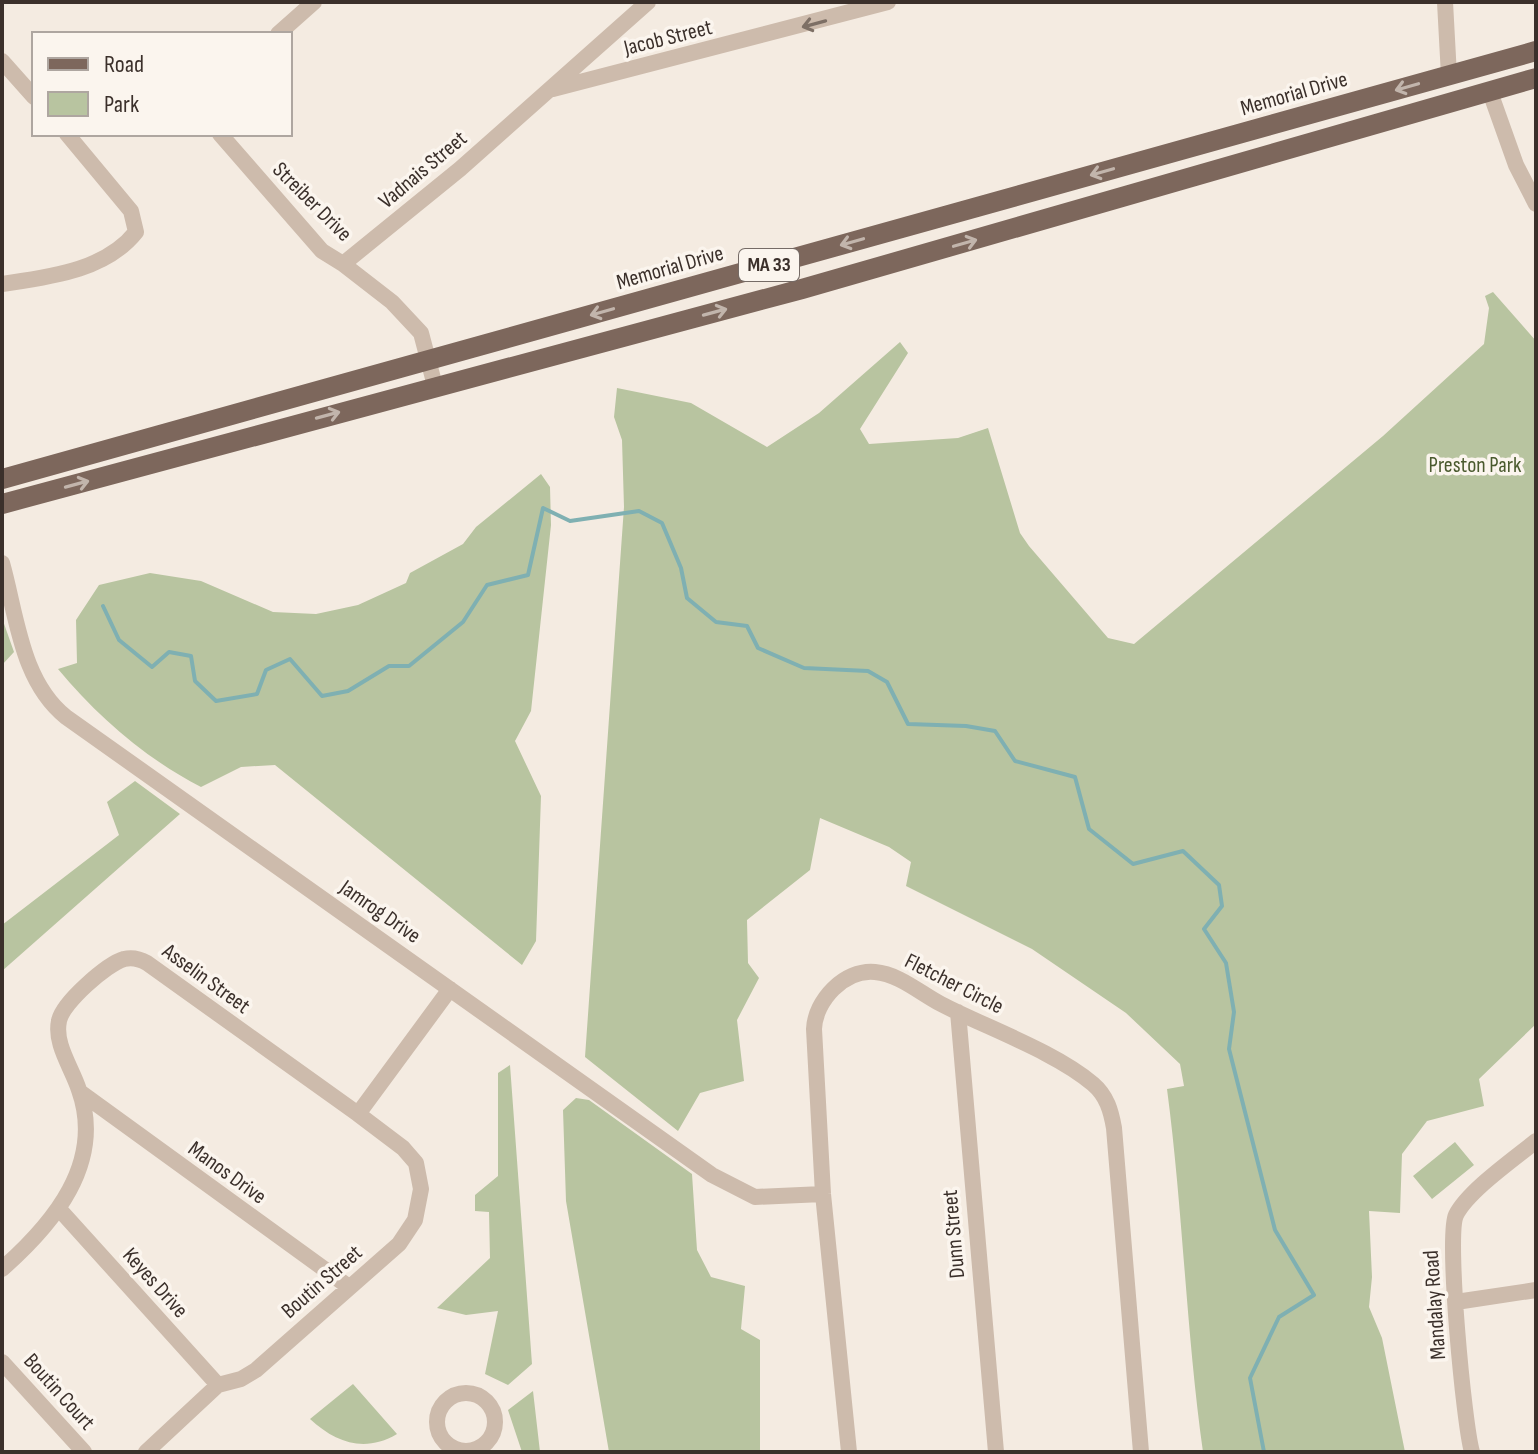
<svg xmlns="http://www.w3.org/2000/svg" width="1538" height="1454" font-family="'Sofia Sans Condensed',sans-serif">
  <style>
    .green { fill: #b8c4a0 }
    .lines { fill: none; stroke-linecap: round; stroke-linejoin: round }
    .stream { stroke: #7fb0b2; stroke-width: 4 }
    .street { stroke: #cdbbac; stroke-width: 16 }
    .primary { stroke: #7d675c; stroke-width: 20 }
    .oneway { stroke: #7d6f65 }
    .oneway2 { stroke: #c2b5ac }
    .labels { text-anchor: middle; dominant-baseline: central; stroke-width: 7; stroke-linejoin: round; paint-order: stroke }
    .shield { fill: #fbf5ee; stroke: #756b66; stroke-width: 2 }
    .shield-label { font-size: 20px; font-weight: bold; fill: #3b302b }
    .street-label { font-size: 22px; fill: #3b302b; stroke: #fbf5ee }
    .park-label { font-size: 22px; fill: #4a5a2e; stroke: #fbf5ee }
  </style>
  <rect width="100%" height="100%" fill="#f4ebe1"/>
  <path class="green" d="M1493 292 1536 341V1024L1479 1079 1484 1106 1427 1121 1402 1154 1400 1213 1369 1211 1372 1277 1369 1307 1382 1338 1405 1452H1203C1186 1331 1183 1210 1167 1089L1184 1086 1180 1064 1126 1013 1032 949 906 886 911 862 889 847 820 818 810 870 747 920 748 963 759 978 737 1020 744 1081 700 1093 678 1131 585 1057 624 507 622 440 614 417 617 388 691 403 767 447 819 413 900 342 908 353 860 429 869 444 958 438 988 428 1020 533 1029 546 1108 638 1134 644 1383 436 1484 344 1489 308 1485 296Z
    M541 474 550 487 551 525 531 711 515 741 541 796 536 941 522 965 275 765 241 767 201 787C145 758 98 717 58 669L77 663 76 620 99 585 150 573 201 581 273 612 316 614 358 605 406 583 410 573 463 544 476 527Z
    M2 618 14 652 2 665Z
    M135 781 180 814 2 971V925L119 835 107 802Z
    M510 1065 532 1364 508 1385 485 1374 498 1311 466 1315 437 1308 490 1258 489 1212 475 1211V1195L498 1176V1073Z
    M576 1098 589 1100 692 1174 697 1250 711 1277 745 1286 741 1329 760 1340V1452H609L566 1201 563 1110Z
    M1455 1142 1474 1165 1432 1199 1413 1176Z
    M353 1384 397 1434C365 1453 336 1443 310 1419Z
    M533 1391 540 1452H522L508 1410Z"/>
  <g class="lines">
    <path class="stream" d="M103 606 119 640 152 667 169 652 191 656 195 681 216 701 257 694 266 670 290 659 322 696 348 691 389 666H409L463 622 487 585 528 575 543 508 570 521 639 511 662 523 681 568 687 598 716 622 747 626 758 648 804 668 868 671 887 682 908 724 966 726 995 731 1015 761 1075 777 1089 829 1133 864 1183 851 1219 885 1222 906 1204 929 1226 963 1234 1012 1229 1049 1275 1230 1314 1295 1279 1317 1250 1378 1264 1452"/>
    <path class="street" d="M1445 2 1449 76
      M278 34 314 2
      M2 61 34 97
      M553 89 888 2
      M1490 92 1516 165 1536 204
      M220 134 322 251 343 264
      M2 284C49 277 105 271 136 232L131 211 67 134
      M435 386 421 333 392 302 343 264 460 169 648 2
      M2 563C17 616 21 681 66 717L712 1175 755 1197 823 1194
      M958 1012 996 1452
      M80 1092 349 1287
      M60 1210 218 1385
      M2 1269C53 1224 105 1163 79 1090 72 1068 54 1044 59 1021 62 1003 107 964 124 959 132 957 140 959 147 963L358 1114 450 989
      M1456 1302 1536 1290
      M2 1362 84 1452
      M437 1422a29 29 0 1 1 58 0a29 29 0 1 1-58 0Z
      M146 1452 218 1385 241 1379 256 1370 399 1244 415 1220 421 1189 416 1163 403 1148 358 1114
      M849 1452 823 1194 814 1029C815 1001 844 969 875 972 899 974 920 993 941 1004 985 1027 1056 1052 1093 1084 1107 1096 1111 1111 1114 1128L1141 1452
      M1472 1452C1464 1425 1446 1236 1456 1215 1468 1191 1514 1159 1536 1141"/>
    <path class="primary" d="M2 479 1536 51
      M2 504 802 289 1536 78"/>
  </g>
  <defs><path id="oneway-shaft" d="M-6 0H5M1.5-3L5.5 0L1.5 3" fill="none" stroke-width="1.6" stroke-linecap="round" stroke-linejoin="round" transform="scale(2)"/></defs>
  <use class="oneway" href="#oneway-shaft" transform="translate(814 24) rotate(165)"/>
  <g class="oneway2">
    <use href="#oneway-shaft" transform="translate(1407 87) rotate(164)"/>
    <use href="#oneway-shaft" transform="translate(1102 172) rotate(164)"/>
    <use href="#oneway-shaft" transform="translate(852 242) rotate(164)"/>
    <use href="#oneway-shaft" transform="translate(965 243) rotate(-16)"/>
    <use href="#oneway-shaft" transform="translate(602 312) rotate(164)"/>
    <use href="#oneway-shaft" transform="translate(715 312) rotate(-15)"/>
    <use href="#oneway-shaft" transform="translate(328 415) rotate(-15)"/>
    <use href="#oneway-shaft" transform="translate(77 484) rotate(-15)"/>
  </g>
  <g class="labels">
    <rect class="shield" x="739" y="249" width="60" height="32" rx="6"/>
    <g class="shield-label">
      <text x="769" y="265">MA 33</text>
    </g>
    <g class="street-label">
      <text transform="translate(668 38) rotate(-14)">Jacob Street</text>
      <text transform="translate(1294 94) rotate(-16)">Memorial Drive</text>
      <text transform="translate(423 170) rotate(-40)">Vadnais Street</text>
      <text transform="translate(312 202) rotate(45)">Streiber Drive</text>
      <text transform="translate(670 268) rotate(-16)">Memorial Drive</text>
      <text transform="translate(380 912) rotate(35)">Jamrog Drive</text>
      <text transform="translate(206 979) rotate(36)">Asselin Street</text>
      <text transform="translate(954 984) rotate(27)">Fletcher Circle</text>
      <text transform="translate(227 1173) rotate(36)">Manos Drive</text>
      <text transform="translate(954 1234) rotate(-95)">Dunn Street</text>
      <text transform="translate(322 1282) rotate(-41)">Boutin Street</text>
      <text transform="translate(155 1283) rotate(48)">Keyes Drive</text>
      <text transform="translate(1435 1305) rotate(-94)">Mandalay Road</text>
      <text transform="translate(59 1392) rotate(48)">Boutin Court</text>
    </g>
    <g class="park-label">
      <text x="1475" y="465">Preston Park</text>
    </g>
  </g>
  <rect width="1538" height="1454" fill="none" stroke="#3b302b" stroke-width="8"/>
  <rect x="32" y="32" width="260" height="104" fill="#fbf5ee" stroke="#aea6a0" stroke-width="2"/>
  <rect x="48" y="58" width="40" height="12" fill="#7d675c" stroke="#aea6a0" stroke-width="2"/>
  <text x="104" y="72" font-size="24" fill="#3b302b">Road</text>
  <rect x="48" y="92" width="40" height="24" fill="#b8c4a0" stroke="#aea6a0" stroke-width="2"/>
  <text x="104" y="112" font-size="24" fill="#3b302b">Park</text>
</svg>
